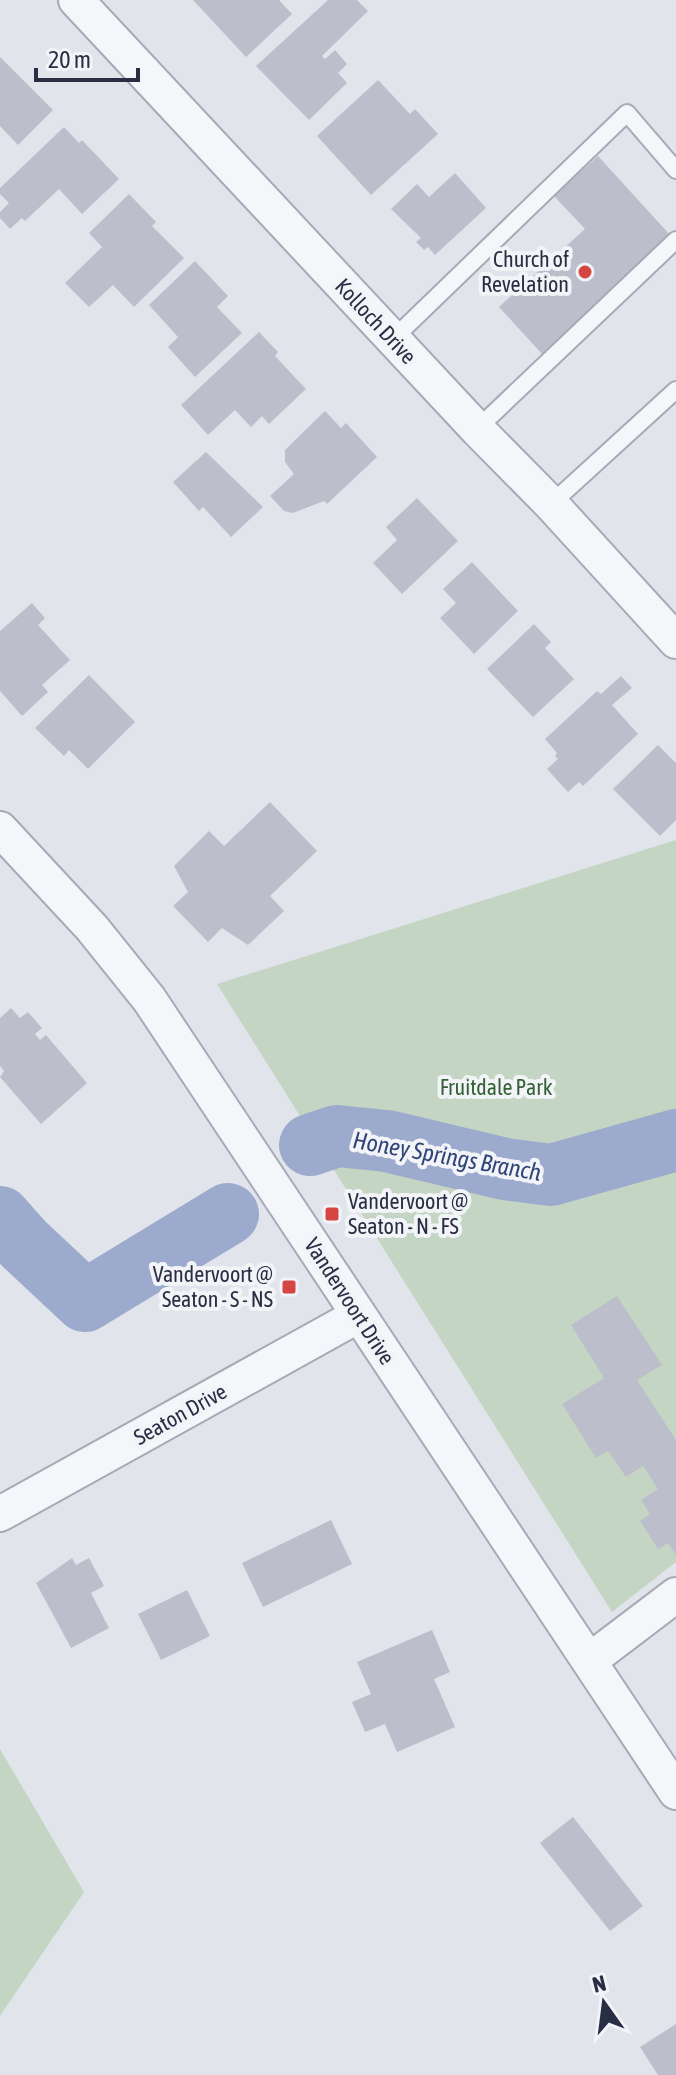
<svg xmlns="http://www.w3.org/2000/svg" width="676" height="2075" font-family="'Asap Condensed',sans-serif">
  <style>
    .green { fill: #c4d5c3 }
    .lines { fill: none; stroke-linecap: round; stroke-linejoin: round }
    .river { stroke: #9cabcd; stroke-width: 62 }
    .building { fill: #bcbfcb }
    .service-casing { stroke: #a7aab6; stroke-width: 20 }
    .minor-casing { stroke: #a7aab6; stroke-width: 38 }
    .service { stroke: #f5f6f9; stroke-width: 16 }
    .minor { stroke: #f5f6f9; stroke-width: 34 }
    .poi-dot { fill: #d54542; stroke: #f2f4f8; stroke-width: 3 }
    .labels { text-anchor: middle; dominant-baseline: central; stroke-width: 8; stroke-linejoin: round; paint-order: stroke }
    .poi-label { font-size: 22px; fill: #292e44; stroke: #f2f4f8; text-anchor: end }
    .street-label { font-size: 22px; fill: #292e44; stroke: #f2f4f8 }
    .park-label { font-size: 22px; fill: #366136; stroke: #f2f4f8 }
    .water-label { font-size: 24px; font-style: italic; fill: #31457a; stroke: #f2f4f8 }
  </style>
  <rect width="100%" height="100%" fill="#e2e4eb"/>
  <path class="green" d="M676 840V1562L612 1612 217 984Z
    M0 1749 84 1892 0 2016Z"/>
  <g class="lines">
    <path class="river" d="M310 1145 337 1136 387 1141 505 1169 551 1175 676 1140
      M0 1217 24 1244 85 1301 228 1214"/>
  </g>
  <path class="building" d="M193 0H279L292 14 246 57Z
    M328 0H357L368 11 322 56 325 59 335 50 347 64 338 73 347 83 309 120 256 66Z
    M0 57 53 110 18 145 0 126Z
    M378 80 410 114 415 109 438 134 371 195 317 136Z
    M64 127 79 143 82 140 119 179 82 214 59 189 25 221 22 218 10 229 0 218V212L9 203 0 194V188Z
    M598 156 671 236 542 354 499 307 585 229 554 196Z
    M455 173 486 208 435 255 428 247 424 250 416 242 421 238 391 209 417 184 429 197Z
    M129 194 156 222 152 226 184 258 134 307 113 285 89 307 65 283 102 247 89 233Z
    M195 261 228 296 217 307 242 333 195 377 168 347 178 337 149 305Z
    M259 332 278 352 275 356 306 389 269 424 262 416 251 427 235 410 208 435 181 405Z
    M325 411 341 428 346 423 377 457 327 504 324 501 293 513 284 511 270 496 294 474 285 462V450Z
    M206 452 263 507 231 537 203 507 199 511 173 482Z
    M417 498 458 541 402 594 373 563 397 540 386 527Z
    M472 562 518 611 474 654 440 618 456 603 443 589Z
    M32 603 45 618 38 625 70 660 42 685 48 692 22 716 0 691V631Z
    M534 624 551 642 545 648 574 679 533 717 487 669Z
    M89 675 135 722 88 769 69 750 64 756 35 728Z
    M621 676 632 688 612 705 638 734 583 786 579 782 568 792 547 769 558 759 555 756 557 753 545 739 597 691 601 694Z
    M658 745 676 763V820L660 836 613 789Z
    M270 802 317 851 270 896 284 911 248 945 222 928 208 942 173 906 188 892 174 866 209 831 224 846Z
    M11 1008 20 1018 28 1012 42 1028 35 1034 40 1040 46 1035 87 1083 41 1124 0 1077 4 1071 0 1066V1018Z
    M617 1296 662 1365 637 1380 676 1440V1555L668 1543 658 1549 640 1521 650 1514 641 1500 658 1489 643 1466 626 1477 608 1451 596 1458 562 1404 604 1378 571 1325Z
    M331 1520 352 1564 263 1607 242 1563Z
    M72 1558 76 1565 89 1558 104 1586 91 1593 109 1628 71 1648 36 1583Z
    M187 1590 210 1636 161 1660 138 1614Z
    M432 1630 450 1672 434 1679 455 1727 397 1752 385 1724 365 1732 352 1702 371 1694 357 1662Z
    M573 1817 643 1906 610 1931 540 1843Z
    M676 2024V2075H658L640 2047Z"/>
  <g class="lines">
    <g class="service-casing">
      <path id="service" d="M393 339 627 113 676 170
        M477 429 676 240
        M551 504 676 390"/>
    </g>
    <g class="minor-casing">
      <path id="minor" d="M76 0 477 429 551 504 676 641
        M0 829 92 928 149 999 676 1792
        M0 1514 359 1315
        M589 1661 676 1595"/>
    </g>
    <use href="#service" class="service"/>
    <use href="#minor" class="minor"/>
  </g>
  <g class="poi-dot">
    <circle cx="585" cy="272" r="8"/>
    <rect x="324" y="1206" width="16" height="16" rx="4"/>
    <rect x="281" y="1279" width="16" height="16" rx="4"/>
  </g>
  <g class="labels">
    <g class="poi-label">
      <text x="569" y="259">Church of<tspan x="569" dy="25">Revelation</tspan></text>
      <text x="348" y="1201" text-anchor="start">Vandervoort @<tspan x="348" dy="25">Seaton - N - FS</tspan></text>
      <text x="273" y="1274">Vandervoort @<tspan x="273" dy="25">Seaton - S - NS</tspan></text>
    </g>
    <g class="street-label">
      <text transform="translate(376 321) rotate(47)">Kolloch Drive</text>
      <text transform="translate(350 1301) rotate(57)">Vandervoort Drive</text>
      <text transform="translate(180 1414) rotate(-29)">Seaton Drive</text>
    </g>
    <g class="park-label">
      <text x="496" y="1087">Fruitdale Park</text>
    </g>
    <g class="water-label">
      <text transform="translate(447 1156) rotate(10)">Honey Springs Branch</text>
    </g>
  </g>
  <g transform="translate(604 2003) rotate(346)" stroke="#f2f4f8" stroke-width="6" paint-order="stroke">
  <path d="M0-6L14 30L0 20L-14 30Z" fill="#292e44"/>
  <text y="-12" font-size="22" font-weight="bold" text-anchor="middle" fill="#292e44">N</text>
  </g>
  <path d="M36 68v12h102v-12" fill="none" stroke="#292e44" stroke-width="4"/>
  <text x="48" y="68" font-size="24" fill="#292e44" stroke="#f2f4f8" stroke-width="6" paint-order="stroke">20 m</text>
</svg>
